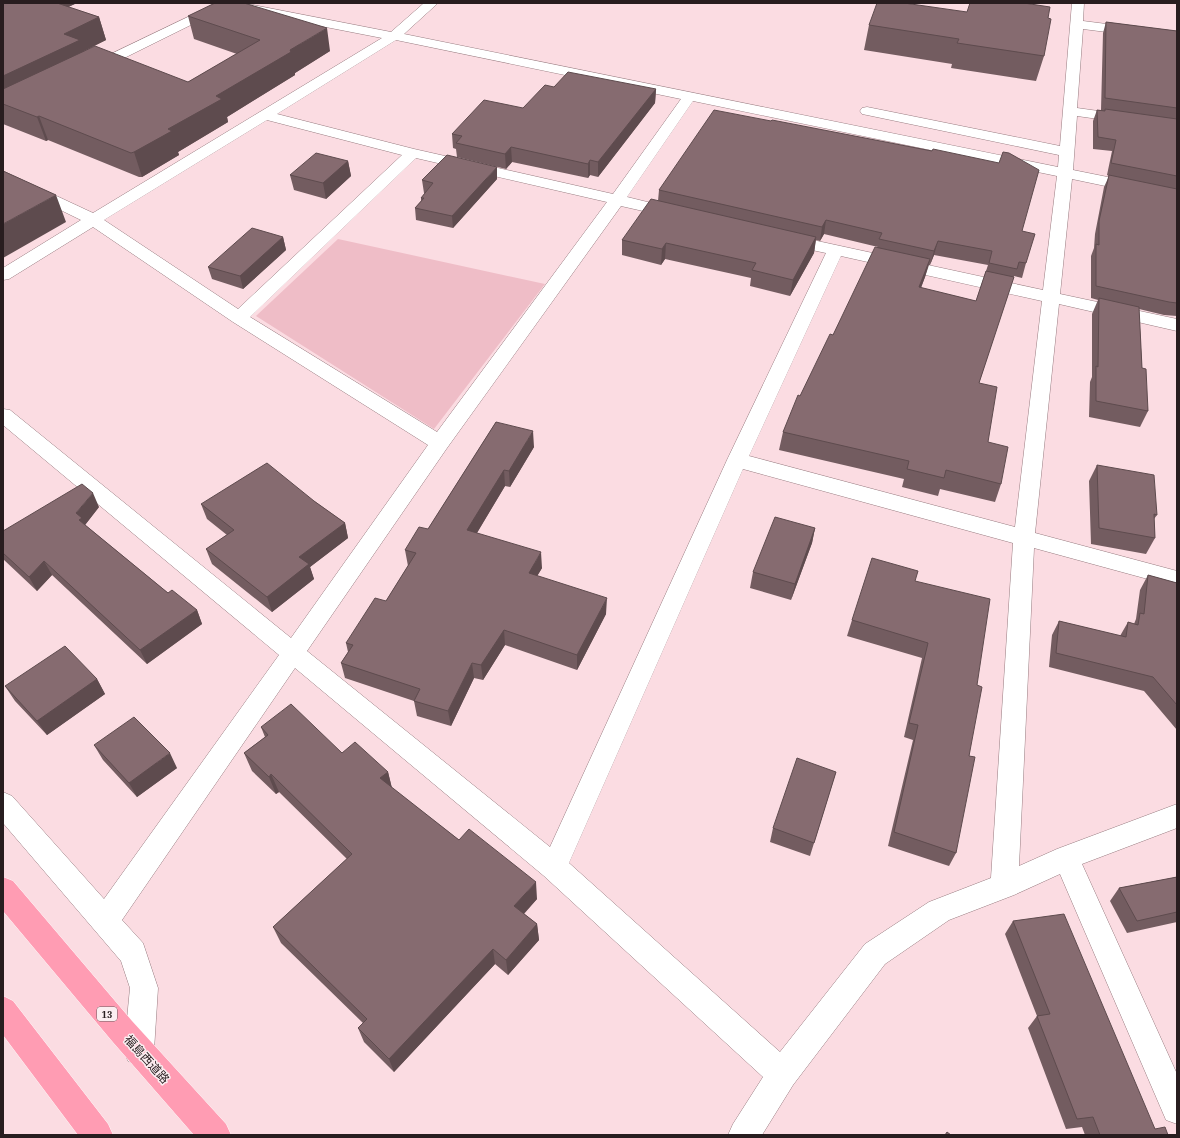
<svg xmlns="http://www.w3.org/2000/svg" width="1180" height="1138" font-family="'IBM Plex Serif','Noto Sans JP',serif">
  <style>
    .green { fill: #efbdc7 }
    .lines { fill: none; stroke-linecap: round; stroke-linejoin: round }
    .street-casing { stroke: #987c81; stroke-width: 1 }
    .highway-casing { stroke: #fff; stroke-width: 1 }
    .street { fill: #fff; fill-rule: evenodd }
    .highway { fill: #ff9cb3; fill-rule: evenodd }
    .wall { fill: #735c60; fill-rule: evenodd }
    .shaded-wall { fill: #5e4b4e }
    .building { fill: #866b70; stroke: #5e4b4e }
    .labels { text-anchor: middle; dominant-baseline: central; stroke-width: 3; stroke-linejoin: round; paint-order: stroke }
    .shield { fill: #fbeef1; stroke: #675c5e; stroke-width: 1 }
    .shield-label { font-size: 9px; font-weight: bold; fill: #281d1f }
    .near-street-label { font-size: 12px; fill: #281d1f; stroke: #fbeef1 }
  </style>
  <rect width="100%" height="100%" fill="#fbdce2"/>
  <path class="green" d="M338 239 545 284 434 429 256 316Z"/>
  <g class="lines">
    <g class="street-casing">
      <path id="street" d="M217 3H243L391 32 424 3H438L404 34 1058 167 1059 155 867 115 862 114 860 111 862 108 867 107 1060 146 1072 3H1084L1083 21 1177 33V41L1083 29 1077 108 1177 122V130L1077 116 1073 170 1177 191V201L1072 179 1060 294 1177 319V331L1059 304 1035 533 1177 571V587L1034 548 1019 866 1057 849 1177 804V828L1082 864 1177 1074V1124L1166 1120 1060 874 1014 895 949 920 885 964 793 1085 762 1135H728L733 1124 763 1077 544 876 295 668 122 920 143 943 158 988 154 1050 150 1061 139 1065 128 1061 124 1050 130 988 121 961 3 823V792L12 796 104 899 279 655 3 425V409L10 410 291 638 428 445 233 322 93 227 9 279 3 280V268L81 220 3 182V171L93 213 382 38 223 7 221 10 96 72 91 73 86 72 84 69 86 66ZM396 40 681 99 613 194 414 149 277 114ZM693 101 1057 176 1043 290 785 234 779 235 777 239 779 243 826 253 727 460 550 847 307 651 447 448 621 206 674 218 680 216 682 213 680 210 627 197ZM267 120 402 155 238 309 104 220ZM416 158 607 202 437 432 250 317ZM841 256 1042 301 1015 527 749 456ZM743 469 1013 543 991 878 929 902 865 944 780 1052 569 863Z"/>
    </g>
    <g class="highway-casing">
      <path id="highway" d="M3 877 13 881 132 1021 226 1124 231 1135H194L112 1041 3 911Z
        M3 996 13 1001 108 1124 113 1135H78L3 1035Z"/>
    </g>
    <use href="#street" class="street"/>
    <use href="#highway" class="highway"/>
  </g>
  <path class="wall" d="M3 3H77L68 7 99 17 106 40 84 51 188 82 237 54 194 39 188 16 330 51 295 73V75L227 117 228 122 178 152 179 155 142 177H139L48 140 46 141 3 124Z
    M967 12 1048 18 1044 56 1036 81 951 68 952 64 864 50 869 25Z
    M1106 22 1177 31V316L1164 315 1139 309 1142 368 1148 411 1140 427 1089 417 1090 382 1092 377V314L1098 300 1091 298V256L1094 248 1095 234 1104 187 1109 176 1107 175 1112 151 1093 149V121L1097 110H1104H1101L1103 33Z
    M554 87 656 89 655 103 598 177 590 175 588 178 512 162 506 169 457 157 456 149 453 148 452 134 523 108Z
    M771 121 932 151 1022 231 1026 263 1022 278 1014 276 979 383 988 442 1001 484 995 502 940 489 938 496 902 487 904 479 779 450 783 432 800 396 833 335 878 247 824 234 820 241 816 240 814 253 790 296 750 286 751 278 665 259 661 265 622 255V240L658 201 659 190ZM934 255 988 265 976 301 921 288 925 277 929 265H930Z
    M348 161 351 176 326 199 294 190 290 175Z
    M497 179 453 228 416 220 415 208 421 201V198L425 193H424L422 180Z
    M283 237 286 250 243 289 212 279 208 267Z
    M496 422 534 447 510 487 505 486 477 533 542 568 537 576 606 614 577 670 505 645 483 680 474 678 451 726 417 716 414 701 345 678 341 663 348 652 346 643 386 601 408 566 405 550 428 529Z
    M1097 465 1157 515 1154 519 1155 538 1146 554 1091 544 1089 481Z
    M314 501 345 523 348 538 310 567 314 579 272 612 212 564 206 549 227 535 207 519 201 504Z
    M99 507 85 525 168 593 197 610 202 624 147 664 52 575 37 591 3 559V531Z
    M815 528 812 543 791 600 750 588 753 572Z
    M1148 575 1177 583V730L1144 691 1049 667 1052 635 1059 621 1120 636 1128 622 1134 624 1136 619 1140 590Z
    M915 581 977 685 969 756 956 853 949 866 888 846 913 740 904 737 922 658 847 636 852 620Z
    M97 679 105 694 47 735 15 701 5 686Z
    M261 727 342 753 388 772 392 788 459 840 537 899 524 914 537 924 539 940 508 975 495 964 394 1072 364 1042 358 1028 363 1023 281 943 273 927 347 859 279 792 276 794 252 771 244 753 265 737Z
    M94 745 177 768 137 797 103 760Z
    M836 772 810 856 770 842 773 828Z
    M1177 877V922L1127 933 1110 901 1119 888Z
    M1013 921 1155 1129 1168 1135H1085L1082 1127 1066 1129 1028 1028 1037 1016 1005 934Z"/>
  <path class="shaded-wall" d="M39 3H77L44 18Z
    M99 17 106 40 84 51 3 104V76L64 34Z
    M327 28 330 51 295 73V75L227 117 228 122 178 152 179 155 142 177 134 152 216 96 290 50Z
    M656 89 655 103 598 177V162Z
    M39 116 48 140 46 141 37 117Z
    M511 147 512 162 506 169 505 154Z
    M590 160V175L588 178V164Z
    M348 161 351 176 326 199 323 183Z
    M497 167V179L453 228 452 216Z
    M56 195 66 222 3 258V224Z
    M826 220 824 234 820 241 822 227Z
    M283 237 286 250 243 289 240 276Z
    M816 237 814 253 790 296 793 280Z
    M938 241 934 255 930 265 934 251Z
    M666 243 665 259 661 265 662 249Z
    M930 259 925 277 914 305 919 287Z
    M533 431 534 447 510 487 509 471Z
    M504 470 505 486 469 546 467 530Z
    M93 493 99 507 85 525 79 520 76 513Z
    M345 523 348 538 310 567 314 579 272 612 267 597 299 557Z
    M815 528 812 543 791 600 795 584Z
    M541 552 542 568 530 588 529 573Z
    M44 561 52 575 37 591 29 577Z
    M607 598 606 614 577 670V655Z
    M197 610 202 624 147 664 140 650Z
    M504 630 505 645 483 680 481 665Z
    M472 663 474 678 451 726 448 711Z
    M97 679 105 694 47 735 37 721Z
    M170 753 177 768 137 797 129 783Z
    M388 772 392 789 380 778Z
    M271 774 279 792 276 794 269 777Z
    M536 882 537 899 516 922 514 906Z
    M537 924 539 940 508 975 506 960Z
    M493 949 495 964 394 1072 389 1059Z"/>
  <path class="building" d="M3 3H57L99 17 64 34 80 40 3 76Z
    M215 3H244L327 28 290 50 291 52 216 96 222 99 168 129 172 131 134 152 131 153 39 116 37 117 3 104V89L95 46 188 82 260 40 188 16Z
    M877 3H904L967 12 970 3H1024L1050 7 1048 18 1051 19 1044 56 957 43 959 39 869 25Z
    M1106 22 1177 31V108L1105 98Z
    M568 72 656 89 598 162 590 160 588 164 511 147 505 154 456 143 462 136 452 134 484 100 523 108 545 85 554 87Z
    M1105 109 1177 119V176L1111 163 1116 140 1098 137 1097 110 1105 111Z
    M714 110 771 121 772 120 932 151 933 149 999 163 1003 152 1009 153 1039 170 1022 231 1035 234 1026 263 1019 262 1017 269 989 263 992 251 938 241 934 251 879 239 882 233 826 220 822 227 659 190Z
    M316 153 348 161 323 183 290 175Z
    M447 155 497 167 452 216 415 208 424 198H421L433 183 422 180Z
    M3 171 56 195 3 224Z
    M1109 175 1177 189V303L1169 302 1096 286V244L1099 245V221Z
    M651 199 816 237 793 280 752 270 756 263 666 243 662 249 622 240Z
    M252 228 283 237 240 276 208 267Z
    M875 247 930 259 919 287 976 301 986 271 1014 277 979 383 997 387 988 442 1008 447 1001 484 946 470 944 478 907 469 909 461 783 432 798 395 800 396 830 334 833 335Z
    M1099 298 1139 307 1142 368 1146 369 1148 411 1096 401V366L1098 367Z
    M496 422 533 431 509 471 504 470 467 530 541 552 529 573 607 598 577 655 504 630 481 665 472 663 448 711 414 701 420 689 341 663 353 645 346 643 375 598 386 601 416 553 405 550 419 527 428 529Z
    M267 463 314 501 345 523 299 557 309 564 267 597 206 549 234 530 201 504Z
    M1097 465 1154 475 1157 515 1154 514 1155 538 1099 528Z
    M82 484 93 493 76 513 82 518 79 520 168 593 172 590 197 610 140 650 44 561 29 577 3 553V531Z
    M775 517 815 528 795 584 753 572Z
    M872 558 918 571 915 581 990 599 977 685 982 687 969 756 975 757 956 853 894 832 918 725 909 723 928 643 852 620Z
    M1148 575 1177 583V705L1153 677 1056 653 1059 621 1126 637 1128 622 1138 625 1140 613 1144 614Z
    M65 646 97 679 37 721 5 686Z
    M291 704 342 753 355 742 388 772 380 778 459 840 469 829 536 882 514 906 537 924 506 960 493 949 389 1059 358 1028 367 1019 273 927 352 854 271 774 269 777 244 753 268 735 261 727Z
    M134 717 170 753 129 783 94 745Z
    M797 758 836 772 814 843 773 828Z
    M1177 877V912L1137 921 1119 888Z
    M1064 914 1155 1129 1165 1127 1168 1135H1100L1093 1117 1077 1119 1037 1016 1050 1014 1013 921Z
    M947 1132 951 1135H945Z"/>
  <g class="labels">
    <rect class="shield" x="97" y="1007" width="20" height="14" rx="3"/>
    <g class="shield-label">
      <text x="107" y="1014">13</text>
    </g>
    <g class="near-street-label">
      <text transform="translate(147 1059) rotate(48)">福島西道路</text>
    </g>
  </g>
  <rect width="1180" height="1138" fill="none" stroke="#281d1f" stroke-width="8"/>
</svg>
